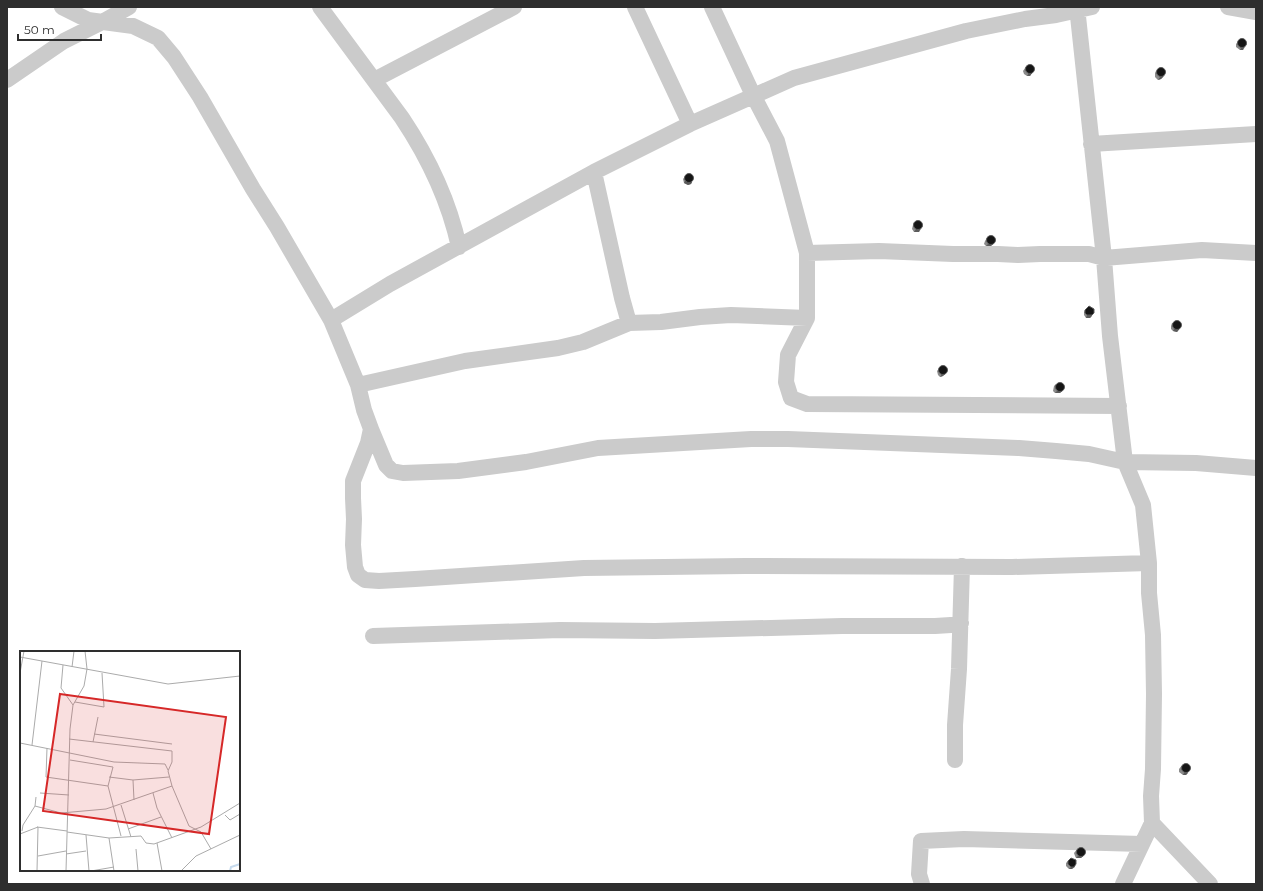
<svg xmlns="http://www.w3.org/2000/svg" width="1263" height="891" font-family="Montserrat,sans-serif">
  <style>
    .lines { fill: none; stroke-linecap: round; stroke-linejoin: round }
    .minor { stroke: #cbcbcb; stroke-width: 16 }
    .wall { fill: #8a8a8a }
    .shaded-wall { fill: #5b5b5b }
    .building { fill: #151515; stroke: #5b5b5b }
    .inset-river { fill: none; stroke: #c6daed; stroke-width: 2 }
    .inset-road { fill: none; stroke: #ababab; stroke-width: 1 }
    .view { fill: #d62828; fill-opacity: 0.15; stroke: #d62828; stroke-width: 2 }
    .inset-edge { fill: none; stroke: #2e2e2e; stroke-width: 2 }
  </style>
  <rect width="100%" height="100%" fill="#fff"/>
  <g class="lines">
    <path class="minor" d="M62 7 88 20 133 26 158 38 174 57 200 97 253 189 277 227 331 320 358 385 364 410 371 429 368 443 353 481V498L354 519 353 545 355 567 358 575 365 580 379 581 415 579 584 568 745 566 1012 567 1149 563
      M320 7 402 118C428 157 449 201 459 247
      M635 7 690 124
      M712 7 753 95 777 141 807 253V318L788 355 786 382 791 398 807 404 1119 406
      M1077 7 1104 258 1110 336 1125 462 1143 505 1149 563V593L1153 635 1154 694 1153 769 1151 796 1152 823 1123 884
      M1228 7 1256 12
      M7 80 64 41 104 21 129 7
      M374 80 514 7
      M1091 144 1256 134
      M807 253 879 251 953 254H998L1018 255 1040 254H1089L1104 258 1202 250 1256 253
      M331 320 390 284 594 172 690 124 794 78 966 31 1025 19 1056 15 1092 7
      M629 323 661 322 700 317 731 315 807 318
      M358 385 465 361 558 348 583 342 629 323 622 298 594 172
      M371 429 386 465 392 471 403 473 458 471 526 462 598 448 751 439H788L1019 448 1056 451 1089 454 1125 462 1196 463 1256 468
      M373 636 560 630 655 631 842 626H935L951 625 961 623
      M955 760V725L959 669 962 566
      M1152 823 1210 884
      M922 884 919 874 921 841 964 839 1142 844"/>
  </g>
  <path class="wall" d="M1240 39 1247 44 1243 50H1240L1236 47V44Z
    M1027 65 1034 70 1030 76H1027L1024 74 1023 71Z
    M1156 71 1163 77 1161 79 1158 80 1155 77V73Z
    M687 174 692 182 691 184 688 185 684 183 683 179Z
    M914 222 923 226 919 232H914L912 229 913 225Z
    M988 236 995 240 991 246H986L984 244 985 241Z
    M1085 310 1092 316 1090 318H1086L1084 315V312Z
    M1172 323 1181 327 1177 332 1173 331 1171 329V326Z
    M941 366 948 370 943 376 940 377 938 375 937 371Z
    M1056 384 1062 391 1060 393H1055L1053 391 1054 386Z
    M1183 764 1190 769 1186 775H1183L1179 772V769Z
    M1078 848 1085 854 1081 858H1076L1075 856 1074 853Z
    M1068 861 1075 867 1072 869H1069L1066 866V863Z"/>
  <path class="shaded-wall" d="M1244 47 1243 50H1240L1241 48Z
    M1029 73H1032L1030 76H1027Z
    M1165 75 1161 79 1158 80 1160 77Z
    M685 181 692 182 691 184 688 185 684 183Z
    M916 229H920L919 232H914Z
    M988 244H993L991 246H986Z
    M1094 313 1090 318H1086L1087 315Z
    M1181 327 1177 332 1173 331 1174 329Z
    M942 374H945L943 376 940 377Z
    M1064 389 1060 393H1055L1057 391Z
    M1184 773H1188L1186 775H1183Z
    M1085 854 1081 858H1076L1078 856Z
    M1076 864 1072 869H1069L1071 867Z"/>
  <path class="building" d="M1237.5 43a4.5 4.5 0 1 1 9 0a4.5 4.5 0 1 1-9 0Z
    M1025.5 69a4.5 4.5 0 1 1 9 0a4.5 4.5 0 1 1-9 0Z
    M1156.5 72a4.5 4.5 0 1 1 9 0a4.5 4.5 0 1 1-9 0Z
    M684.5 178a4.5 4.5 0 1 1 9 0a4.5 4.5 0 1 1-9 0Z
    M913.5 225a4.5 4.5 0 1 1 9 0a4.5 4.5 0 1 1-9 0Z
    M986.5 240a4.5 4.5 0 1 1 9 0a4.5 4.5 0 1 1-9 0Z
    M1089 306 1094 309V313L1092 315H1087L1085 313V310Z
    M1172.5 325a4.5 4.5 0 1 1 9 0a4.5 4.5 0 1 1-9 0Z
    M938.5 370a4.5 4.5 0 1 1 9 0a4.5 4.5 0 1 1-9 0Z
    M1055.5 387a4.5 4.5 0 1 1 9 0a4.5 4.5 0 1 1-9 0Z
    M1181.5 768a4.5 4.5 0 1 1 9 0a4.5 4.5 0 1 1-9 0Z
    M1076.5 852a4.5 4.5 0 1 1 9 0a4.5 4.5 0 1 1-9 0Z
    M1071 858 1076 860V864L1074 867H1071L1068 864V861Z"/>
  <g transform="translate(20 651)">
    <rect width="220" height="220" fill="#fff"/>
    <path class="inset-river" d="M210 220 211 216 220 213"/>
    <path class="inset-road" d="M0 6 148 33 220 25M43 14 41 37 53 54M52 16 54 0M0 22 4 0M55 51 84 56 82 22M74 83 152 93M49 88 152 100V111L148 120 152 135 169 175 181 181 191 198M73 91 78 66M0 92 94 111 145 113 148 119M12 94 22 10M27 97 26 126 88 135M50 109 93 116 88 135 101 185M89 126 113 129M20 142 49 144M133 142 137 157 152 187M114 149 113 129 149 126M101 154 111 186M15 155 41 162 86 158 152 135M205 164 210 169 220 163M17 176 47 180M108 178 141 166M2 180 3 174 15 155 16 146M47 181 89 187 121 185 126 192 134 193 181 176 220 152M0 183 18 176 17 220M66 184 69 220M89 187 94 220M137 192 142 220M116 198 118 220M46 203 66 200M18 205 46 200M46 220 50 78 53 54 64 35 67 18 65 0M71 220 94 216M161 220 176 205 220 184"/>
    <path class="view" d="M40 43 206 66 189 183 23 160Z"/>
    <rect width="220" height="220" class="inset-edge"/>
  </g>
  <rect width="1263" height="891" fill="none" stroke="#2e2e2e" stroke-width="16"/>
  <path d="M18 34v6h83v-6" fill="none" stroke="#2e2e2e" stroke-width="2"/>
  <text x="24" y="34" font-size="12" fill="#2e2e2e" stroke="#ffffff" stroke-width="3" paint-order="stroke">50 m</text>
</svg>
